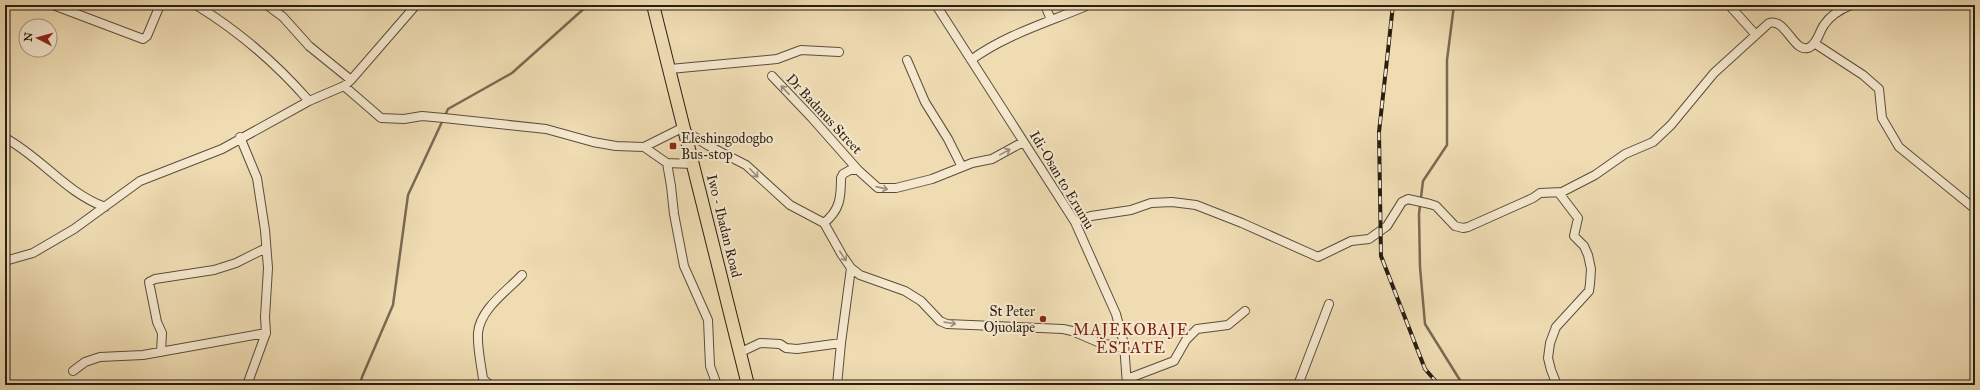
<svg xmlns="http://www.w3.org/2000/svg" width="1980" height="390" font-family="'IM FELL Great Primer',serif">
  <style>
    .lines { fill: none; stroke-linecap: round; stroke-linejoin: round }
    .stream { stroke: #786a53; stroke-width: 2.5 }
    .street-casing { stroke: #5a4e3b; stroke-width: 10 }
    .primary-casing { stroke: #291f13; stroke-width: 14 }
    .street { stroke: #f5e8ce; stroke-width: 8 }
    .primary { stroke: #efdcb3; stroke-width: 12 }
    .rail-casing { stroke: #291f13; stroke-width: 4 }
    .rail { stroke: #f5e8ce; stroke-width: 2.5; stroke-dasharray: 8; stroke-linecap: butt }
    .oneway { stroke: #998e7a }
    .poi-dot { fill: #8f2418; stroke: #f5e8ce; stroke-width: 1.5 }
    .labels { text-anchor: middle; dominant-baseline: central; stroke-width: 4; stroke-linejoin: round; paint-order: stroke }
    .street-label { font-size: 14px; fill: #291f13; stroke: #f5e8ce }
    .poi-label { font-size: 14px; fill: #291f13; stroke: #f5e8ce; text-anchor: start }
    .quarter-label { font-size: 16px; letter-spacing: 1px; fill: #7a1f14; stroke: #f5e8ce }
  </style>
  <rect width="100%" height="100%" fill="#efdcb3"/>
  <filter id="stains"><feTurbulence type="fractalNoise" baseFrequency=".005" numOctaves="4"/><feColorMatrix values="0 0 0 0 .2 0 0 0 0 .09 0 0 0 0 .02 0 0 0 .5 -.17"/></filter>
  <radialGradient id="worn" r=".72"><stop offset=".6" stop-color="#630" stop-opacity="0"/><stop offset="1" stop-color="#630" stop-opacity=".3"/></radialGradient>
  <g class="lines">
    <path class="stream" d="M1454 5 1447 60V145L1423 181 1419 214 1420 267 1425 324 1463 385
      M360 385 362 377 393 305 408 195 448 109 512 73 588 5"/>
    <g class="street-casing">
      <path id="street" d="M53 5 143 39 147 36 160 5
        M196 5C240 32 275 62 309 101
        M267 5 283 17 309 46 351 80
        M936 5 1075 222 1116 314 1124 344 1127 385
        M1045 5 1051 20
        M1729 5 1756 35
        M1814 43 1863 75 1879 89 1882 118 1899 147 1975 209
        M907 60 925 102 948 139 962 167
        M971 60C1005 35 1046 23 1084 7
        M670 69 777 59 801 50 839 52
        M772 76 812 118 858 170
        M344 86 381 118 404 119 422 116 444 118 546 129 593 142 616 146 644 147 684 127
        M685 131 709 146 746 165 790 205 824 223 842 255 851 268 860 275 905 291 921 301 940 321 947 324 1063 329 1072 331 1100 343 1124 348
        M240 137 257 178 265 230 268 268 265 317 266 333 247 385
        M5 138C41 157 66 193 105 207
        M644 147 667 163 693 164
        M667 163 671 186 674 214 684 266 708 320 710 366 717 385
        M1075 222 1091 216 1131 210 1151 203 1172 202 1196 205 1242 223 1318 257 1351 241 1369 239 1387 226 1402 202 1408 199 1430 204 1436 206 1455 226 1463 228 1468 227 1533 198 1540 193 1562 192 1595 175 1625 154 1653 142 1671 125 1714 73 1769 23C1786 18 1793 52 1808 48 1817 45 1819 32 1824 25 1830 16 1841 9 1851 5
        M824 223C840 210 841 198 841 178L843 174 850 170H858L878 188H896L932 179 972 163 992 159 1023 142
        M5 261 33 253 74 229 140 181 222 149 309 101 344 86 351 80 416 5
        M161 352 162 333 157 322 149 282 155 279 214 270 236 263 266 248
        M739 353 760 343 780 344 786 348 797 349 841 343
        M73 371 85 362 100 357 143 355 266 333
        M1127 379 1174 361 1186 340 1197 329 1228 325 1245 311
        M490 385 483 379C481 364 477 347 478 333 480 309 507 291 522 275
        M837 385 841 343 851 268
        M1298 385 1329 304
        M1557 385 1551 370 1548 358 1550 343 1556 327 1589 291 1590 284 1591 269 1588 255 1584 246 1574 236 1578 218 1559 193"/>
    </g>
    <g class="primary-casing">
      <path id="primary" d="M653 5 748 385"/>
    </g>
    <use href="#street" class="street"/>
    <use href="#primary" class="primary"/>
    <g class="rail-casing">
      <path id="rail" d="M1393 5 1379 132 1381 256 1425 369 1439 385"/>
    </g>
    <use href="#rail" class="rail"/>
  </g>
  <defs><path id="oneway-shaft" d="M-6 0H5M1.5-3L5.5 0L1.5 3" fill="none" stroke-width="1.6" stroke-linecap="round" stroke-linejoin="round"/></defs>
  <g class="oneway">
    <use href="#oneway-shaft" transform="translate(785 90) rotate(-133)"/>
    <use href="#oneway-shaft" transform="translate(1005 152) rotate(-29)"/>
    <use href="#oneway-shaft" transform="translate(754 173) rotate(46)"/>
    <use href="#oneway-shaft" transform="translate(882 188) rotate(13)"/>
    <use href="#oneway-shaft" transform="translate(843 256) rotate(56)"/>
    <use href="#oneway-shaft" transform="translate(950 323) rotate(8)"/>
  </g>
  <g class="poi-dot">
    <rect x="669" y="142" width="8" height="8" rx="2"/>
    <circle cx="1043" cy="319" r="4"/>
  </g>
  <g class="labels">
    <g class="street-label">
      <text transform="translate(824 114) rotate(47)">Dr Badmus Street</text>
      <text transform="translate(1062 180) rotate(59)">Idi-Osan to Erumu</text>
      <text transform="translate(724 226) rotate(76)">Iwo - Ibadan Road</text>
    </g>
    <g class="poi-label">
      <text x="681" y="138">Eleshingodogbo<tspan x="681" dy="16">Bus-stop</tspan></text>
      <text x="1035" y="311" text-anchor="end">St Peter<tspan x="1035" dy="16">Ojuolape</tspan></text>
    </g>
    <g class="quarter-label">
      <text x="1131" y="329">MAJEKOBAJE<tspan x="1131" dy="18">ESTATE</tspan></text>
    </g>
  </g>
  <rect width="1980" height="390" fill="none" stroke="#efdcb3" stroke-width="20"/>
  <rect x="6" y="6" width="1968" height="378" fill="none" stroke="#291f13" stroke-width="2"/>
  <rect x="10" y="10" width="1960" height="370" fill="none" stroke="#291f13"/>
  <g transform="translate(38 38) rotate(276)"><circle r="19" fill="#f5e8ce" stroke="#a39883"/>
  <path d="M0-3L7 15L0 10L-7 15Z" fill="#8f2418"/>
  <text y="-6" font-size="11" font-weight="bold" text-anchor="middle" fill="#291f13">N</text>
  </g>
  <rect width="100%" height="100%" filter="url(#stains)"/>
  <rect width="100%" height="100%" fill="url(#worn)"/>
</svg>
